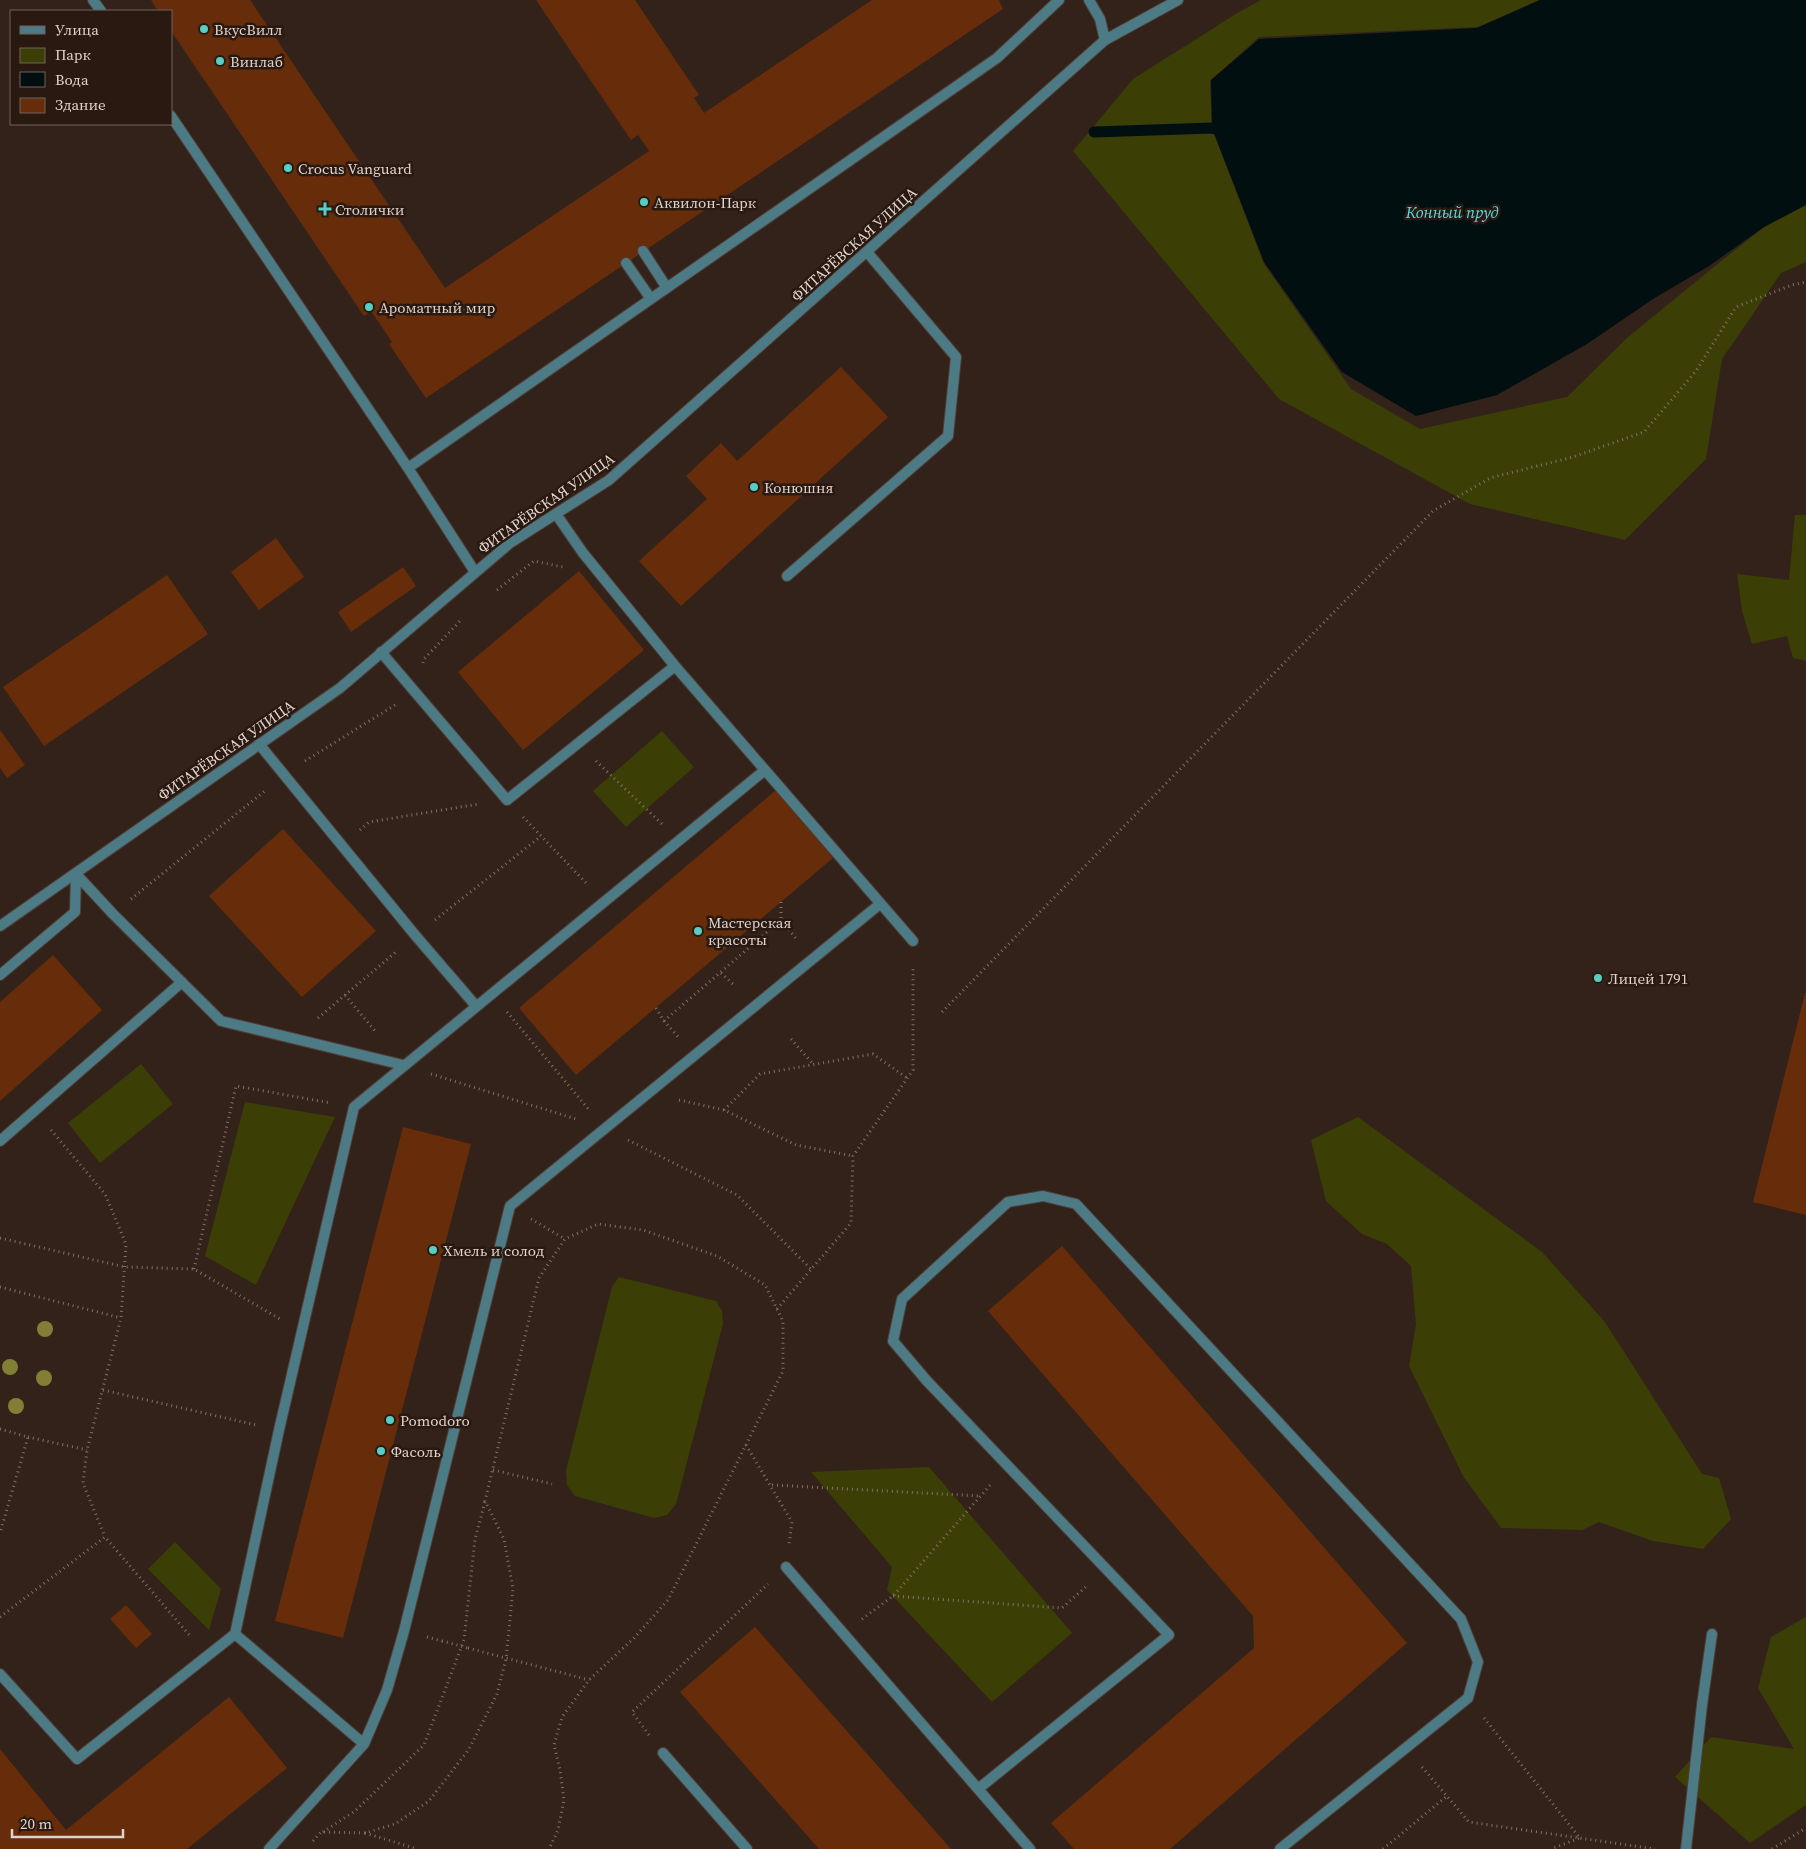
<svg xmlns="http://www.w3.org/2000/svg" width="1806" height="1849" font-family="'Source Serif 4',serif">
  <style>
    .green { fill: #3b3f06 }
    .water { fill: #010f10 }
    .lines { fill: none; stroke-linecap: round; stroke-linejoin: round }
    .stream { stroke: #010f10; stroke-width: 11 }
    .building { fill: #672d0a }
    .lane-casing { stroke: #4f3e37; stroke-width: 12 }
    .street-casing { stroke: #4f3e37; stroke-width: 12 }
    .path { stroke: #80716a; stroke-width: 3; stroke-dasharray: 1 4; stroke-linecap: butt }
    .lane { stroke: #4d7b85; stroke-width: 10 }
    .street { stroke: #4d7b85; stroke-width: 10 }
    .path-bridge { stroke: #80716a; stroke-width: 3; stroke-dasharray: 1 4; stroke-linecap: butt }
    .tree { fill: #817e36 }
    .poi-dot { fill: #56cec3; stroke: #291911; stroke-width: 2 }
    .labels { text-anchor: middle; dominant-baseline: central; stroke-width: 5; stroke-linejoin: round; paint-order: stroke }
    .poi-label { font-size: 15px; fill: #dfd3cd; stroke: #291911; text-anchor: start }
    .street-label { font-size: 15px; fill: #dfd3cd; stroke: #291911 }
    .water-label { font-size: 16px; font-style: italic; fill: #55dfe5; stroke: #291911 }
  </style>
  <rect width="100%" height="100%" fill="#33221a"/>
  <path class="green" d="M1261 0H1539L1478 27 1259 37 1210 81 1212 129 1264 264 1351 389 1420 429 1567 397 1627 338 1715 266 1763 228 1806 204V262L1781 273 1722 359 1706 459 1625 540 1470 504 1279 399 1073 151 1133 79 1239 12Z
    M1795 515H1806V661L1793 658 1787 636 1752 644 1742 611 1737 574 1789 580Z
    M662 731 694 767 626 827 593 791Z
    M141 1064 173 1104 100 1163 68 1123Z
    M245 1102 335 1117 256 1285 205 1256Z
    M1358 1117 1542 1252 1605 1322 1702 1474 1719 1478 1731 1519 1703 1549 1653 1541 1599 1522 1582 1530 1501 1528 1463 1476 1409 1366 1416 1324 1411 1266 1387 1244 1362 1234 1326 1201 1311 1140Z
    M619 1277 716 1301 722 1311 723 1324 676 1504 667 1515 654 1518 575 1496 567 1485 566 1471 612 1287Z
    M929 1467 1072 1633 992 1702 887 1590 892 1567 811 1472Z
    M175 1542 221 1589 209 1630 148 1569Z
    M1806 1617V1805L1750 1843 1675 1777 1711 1737 1794 1749 1758 1688 1771 1637Z"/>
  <path class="water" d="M1540 0H1806V205L1764 227 1709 266 1653 299 1587 344 1497 395 1416 416 1342 372 1264 262 1212 128 1211 80 1259 39 1477 28Z"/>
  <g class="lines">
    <path class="stream" d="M1094 132 1212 128 1226 132"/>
  </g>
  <path class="building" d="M151 0H250L445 288 649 151 638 135 631 140 536 0H635L699 95 694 98 704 113 872 0H999L1003 9 426 398 389 344 392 342 371 311 364 316 171 31V11H158Z
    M841 367 888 417 681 606 639 561 707 499 686 476 721 443 737 461Z
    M276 538 304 577 259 610 231 572Z
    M403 567 416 586 351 632 338 612Z
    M579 571 644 650 523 750 458 672Z
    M167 575 208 634 44 746 3 687Z
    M0 730 25 765 7 778 0 768Z
    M776 790 833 858 576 1075 519 1008Z
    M283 829 376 931 302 997 209 896Z
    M53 955 102 1010 0 1101V1002Z
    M1805 993H1806V1215L1753 1202Z
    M403 1127 471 1144 343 1638 275 1621Z
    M1062 1246 1407 1643 1170 1849H1074L1051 1823 1254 1648 1253 1616 988 1311Z
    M126 1605 152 1634 136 1648 110 1619Z
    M755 1627 951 1849H819L720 1737 680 1692Z
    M229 1697 287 1768 187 1849H0V1749L66 1830Z"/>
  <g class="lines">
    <g class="lane-casing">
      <path id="lane" d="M93 0 101 11
        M1089 0 1100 19 1105 40
        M171 116 408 468 475 572
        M643 251 667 288
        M626 263 651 299
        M408 468 997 58 1059 0
        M556 514 583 553 675 666 913 941
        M787 576 948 436 956 357 867 252
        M381 652 507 800 675 666
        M259 744 415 935 476 1006
        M76 874 113 914 221 1021 403 1065
        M0 975 75 912 76 874
        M0 1141 182 982
        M786 1567 1030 1849
        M0 1674 77 1759 235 1634
        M364 1744 235 1634 279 1430 354 1107 765 770
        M663 1753 747 1849
        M978 1789 1169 1635 927 1381 893 1341 902 1299 1008 1202 1043 1196 1076 1204 1461 1619 1478 1662 1468 1698 1280 1849
        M269 1849 364 1744 387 1690 404 1631 510 1206 880 904
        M1686 1849 1702 1705 1712 1634"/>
    </g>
    <g class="street-casing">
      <path id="street" d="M0 926 340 688 510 543 609 480 1105 40 1178 0"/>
    </g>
    <path class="path" d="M497 590 534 561 563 567
      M423 663 424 659 460 621
      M305 761 395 705
      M596 761 662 824
      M523 817 588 885
      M360 830 369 822 479 804
      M131 899 266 790
      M781 902V920L798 941
      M435 920 540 837
      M721 973 735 986
      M345 995 375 1031
      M656 1008 664 1021 679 1038
      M507 1012 590 1111
      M942 1012 1433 511 1490 478 1573 457 1644 432 1696 371 1736 307 1792 285 1806 282
      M318 1018 397 951
      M664 1021 781 920
      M791 1039 813 1064
      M431 1074 576 1119
      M679 1100 724 1110 796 1145 853 1156
      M724 1110 760 1074 873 1054 907 1078
      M51 1130 105 1194 126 1244 121 1318 87 1450 83 1483 105 1537
      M628 1140 737 1195 811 1269
      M531 1219 565 1239
      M0 1238 125 1267 194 1269 280 1319
      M194 1269 236 1086 331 1103
      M0 1287 121 1318
      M777 1309 851 1223 853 1156 913 1070V966
      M103 1390 256 1425
      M0 1429 28 1437 0 1533
      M28 1437 87 1450
      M746 1445 792 1522 789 1544
      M493 1470 552 1484
      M772 1485 980 1496
      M893 1596 1062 1608 1088 1585
      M0 1617 105 1537 191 1637
      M862 1619 893 1596 992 1483
      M427 1637 442 1641
      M468 1648 589 1680
      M1484 1718 1580 1838 1551 1849
      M649 1735 632 1712 768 1584
      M1422 1767 1469 1822 1655 1849
      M323 1832 355 1811 424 1745 464 1640 475 1539 485 1502
      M365 1833 417 1849
      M313 1841 321 1832 365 1833 395 1824 429 1801 469 1749 497 1694 506 1659 513 1589 504 1539 485 1501 539 1278 565 1239 598 1224 643 1230 717 1256 765 1285 783 1321V1371L668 1600 634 1638 589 1680 562 1717 554 1745 560 1770 564 1800 558 1830 549 1849
      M1383 1849 1447 1796
      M1772 1849 1806 1828"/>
    <use href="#lane" class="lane"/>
    <use href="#street" class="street"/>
    <path class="path-bridge" d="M442 1641 468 1648"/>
  </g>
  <g class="tree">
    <circle cx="45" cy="1329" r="8"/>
    <circle cx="10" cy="1367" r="8"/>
    <circle cx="44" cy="1378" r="8"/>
    <circle cx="16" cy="1406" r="8"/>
  </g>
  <g class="poi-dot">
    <circle cx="204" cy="29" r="5"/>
    <circle cx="220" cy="61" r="5"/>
    <circle cx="288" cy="168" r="5"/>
    <circle cx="644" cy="202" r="5"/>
    <path d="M322.5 201.5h5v5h5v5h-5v5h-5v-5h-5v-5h5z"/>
    <circle cx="369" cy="307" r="5"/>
    <circle cx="754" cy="487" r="5"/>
    <circle cx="698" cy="931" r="5"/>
    <circle cx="1598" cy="978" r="5"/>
    <circle cx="433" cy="1250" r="5"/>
    <circle cx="390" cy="1420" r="5"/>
    <circle cx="381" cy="1451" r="5"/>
  </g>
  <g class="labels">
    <g class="poi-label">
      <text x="214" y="29">ВкусВилл</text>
      <text x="230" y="61">Винлаб</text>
      <text x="298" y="168">Crocus Vanguard</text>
      <text x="654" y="202">Аквилон-Парк</text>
      <text x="335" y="209">Столички</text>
      <text x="379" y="307">Ароматный мир</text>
      <text x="764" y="487">Конюшня</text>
      <text x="708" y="922">Мастерская<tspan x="708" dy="17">красоты</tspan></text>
      <text x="1608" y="978">Лицей 1791</text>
      <text x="443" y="1250">Хмель и солод</text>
      <text x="400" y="1420">Pomodoro</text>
      <text x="391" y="1451">Фасоль</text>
    </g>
    <g class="street-label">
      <text transform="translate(854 244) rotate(-42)">ФИТАРЁВСКАЯ УЛИЦА</text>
      <text transform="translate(546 503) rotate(-35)">ФИТАРЁВСКАЯ УЛИЦА</text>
      <text transform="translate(226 750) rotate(-35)">ФИТАРЁВСКАЯ УЛИЦА</text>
    </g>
    <g class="water-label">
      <text x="1452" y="212">Конный пруд</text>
    </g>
  </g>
  <rect x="10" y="10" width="162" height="115" fill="#291911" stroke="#72635c"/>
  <rect x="20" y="26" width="25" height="8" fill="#4d7b85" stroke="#72635c"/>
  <text x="55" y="35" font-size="15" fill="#dfd3cd">Улица</text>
  <rect x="20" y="48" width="25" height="15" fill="#3b3f06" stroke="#72635c"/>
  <text x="55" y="60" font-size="15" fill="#dfd3cd">Парк</text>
  <rect x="20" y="72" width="25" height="15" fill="#010f10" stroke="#72635c"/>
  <text x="55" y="85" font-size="15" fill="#dfd3cd">Вода</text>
  <rect x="20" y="98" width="25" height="15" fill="#672d0a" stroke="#72635c"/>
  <text x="55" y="110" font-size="15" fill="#dfd3cd">Здание</text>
  <path d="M12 1829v8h111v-8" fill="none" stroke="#dfd3cd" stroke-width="2.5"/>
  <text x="20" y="1829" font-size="15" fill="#dfd3cd" stroke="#291911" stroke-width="4" paint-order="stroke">20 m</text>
</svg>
